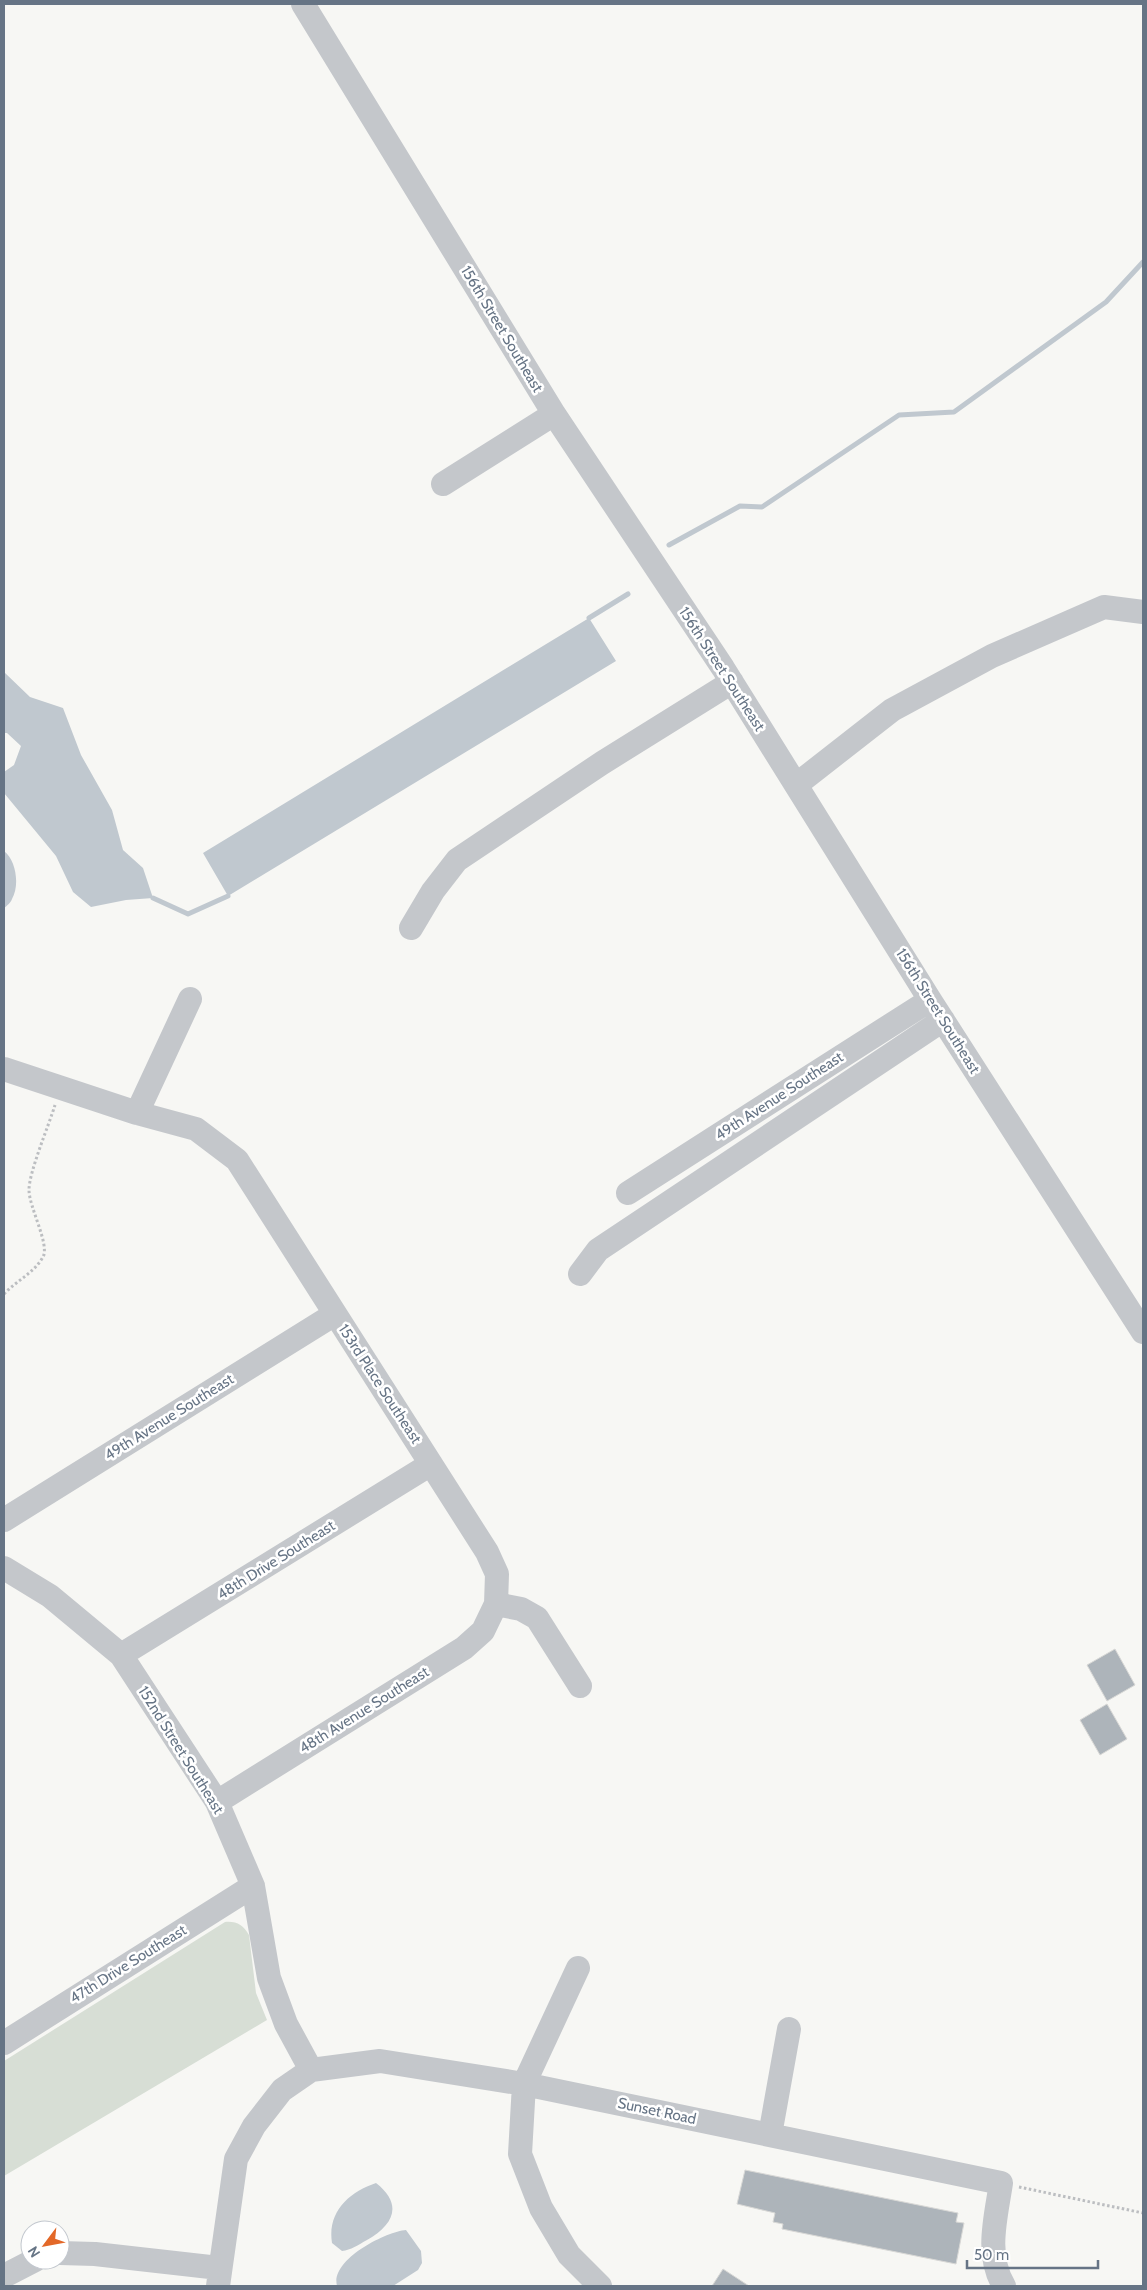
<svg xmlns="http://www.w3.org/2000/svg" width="1147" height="2290" font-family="Cabin,sans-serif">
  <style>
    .green { fill: #d7ded5 }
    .water { fill: #c0c8cf }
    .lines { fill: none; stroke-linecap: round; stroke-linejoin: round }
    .stream { stroke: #c0c8cf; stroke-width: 5 }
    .building { fill: #adb4ba; stroke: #d8d8d6 }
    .path { stroke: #bcbec1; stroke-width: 3; stroke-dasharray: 2.5 2.5; stroke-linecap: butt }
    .minor { stroke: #c4c7cb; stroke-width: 24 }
    .labels { text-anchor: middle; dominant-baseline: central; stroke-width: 5; stroke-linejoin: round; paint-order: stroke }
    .street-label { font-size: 15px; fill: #667485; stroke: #fff }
  </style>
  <rect width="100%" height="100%" fill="#f7f7f4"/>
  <path class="green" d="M225 1922C237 1921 243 1925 249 1935L256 1993 267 2020 4 2176V2061Z"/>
  <path class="water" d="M589 618 616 661 228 896 203 853Z
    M4 672 30 697 63 708 81 755 112 810 123 850 143 868 153 898 126 900 91 907 73 892 56 856 4 793V772L14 765 21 746 7 733H4Z
    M4 851C16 860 20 885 12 899 11 902 7 906 4 908Z
    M376 2183C404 2205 393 2225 367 2240 358 2245 351 2250 342 2251L332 2243C327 2212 349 2192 376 2183Z
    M406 2230 421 2251 422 2263 418 2270 393 2286H337C330 2260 385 2232 406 2230Z"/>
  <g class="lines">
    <path class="stream" d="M669 545 740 506 762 507 899 415 954 412 1106 302 1143 262
      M589 618 628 594
      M153 898 188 914 228 896"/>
  </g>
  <path class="building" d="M1115 1649 1135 1685 1107 1701 1087 1665Z
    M1107 1704 1127 1739 1100 1755 1080 1720Z
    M745 2170 958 2213 956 2222 964 2223 956 2264 782 2229 783 2224 773 2222 775 2213 737 2204Z
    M723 2269 749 2286H712Z"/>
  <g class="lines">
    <path class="path" d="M4 1294C16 1281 34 1273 43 1257 50 1245 29 1207 29 1190 29 1172 49 1125 55 1105
      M1019 2187 1143 2213"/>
    <path class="minor" d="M303 4 554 414 723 668 930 1000 1143 1332
      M443 484 554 414
      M796 785 892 710 992 656 1104 607 1143 612
      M411 928 433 891 457 860 602 763 732 682
      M4 1069 137 1113 196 1129 237 1160 487 1552 497 1574 496 1604 521 1609 537 1618 580 1686
      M137 1113 190 999
      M628 1193 930 1000
      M580 1274 598 1250 943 1020
      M4 1520 335 1314
      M4 1568 50 1596 121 1655 217 1802 253 1886 269 1978 286 2024 311 2070
      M121 1655 431 1464
      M217 1802 464 1648 483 1631 496 1604
      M578 1968 524 2084 520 2154 541 2208 569 2255 600 2286
      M4 2043 253 1886
      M770 2135 789 2029
      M60 2253 95 2254 219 2268
      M4 2276 35 2260
      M218 2286 236 2159 254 2126 282 2090 311 2070 380 2061 524 2084 1001 2183C996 2217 985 2255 1004 2286"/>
  </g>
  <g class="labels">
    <g class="street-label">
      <text transform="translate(502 329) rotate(59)">156th Street Southeast</text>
      <text transform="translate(722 669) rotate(57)">156th Street Southeast</text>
      <text transform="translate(938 1011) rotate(58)">156th Street Southeast</text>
      <text transform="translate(779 1096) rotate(-33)">49th Avenue Southeast</text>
      <text transform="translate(380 1384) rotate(57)">153rd Place Southeast</text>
      <text transform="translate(169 1417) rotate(-32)">49th Avenue Southeast</text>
      <text transform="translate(276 1560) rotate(-32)">48th Drive Southeast</text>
      <text transform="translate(364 1710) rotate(-32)">48th Avenue Southeast</text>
      <text transform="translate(181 1750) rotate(58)">152nd Street Southeast</text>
      <text transform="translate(128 1964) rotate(-32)">47th Drive Southeast</text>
      <text transform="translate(657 2111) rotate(12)">Sunset Road</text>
    </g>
  </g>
  <rect width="1147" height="2290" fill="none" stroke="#667485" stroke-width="10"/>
  <g transform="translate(45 2245) rotate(238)"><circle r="24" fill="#ffffff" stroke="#c2c7ce"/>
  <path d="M0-4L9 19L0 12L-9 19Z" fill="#e36828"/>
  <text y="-8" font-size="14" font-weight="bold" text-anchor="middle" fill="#667485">N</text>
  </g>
  <path d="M967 2260v8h131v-8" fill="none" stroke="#667485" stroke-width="2.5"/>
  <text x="974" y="2260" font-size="15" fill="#667485" stroke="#ffffff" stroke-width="4" paint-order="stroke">50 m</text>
</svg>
